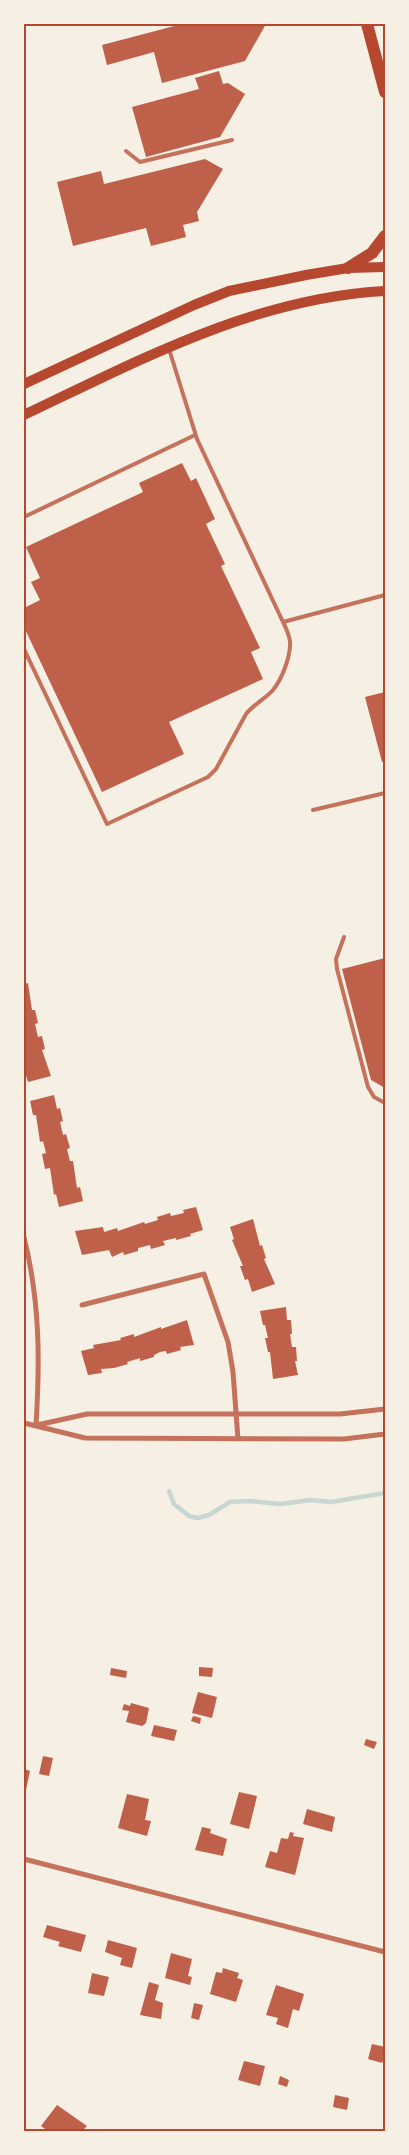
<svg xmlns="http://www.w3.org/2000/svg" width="409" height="2155" font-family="'Golos Text',sans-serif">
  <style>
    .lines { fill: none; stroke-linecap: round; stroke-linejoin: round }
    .stream { stroke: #c9d6d2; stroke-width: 4.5 }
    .building { fill: #bf614a }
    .service { stroke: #c5725c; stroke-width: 4 }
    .minor { stroke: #c5725c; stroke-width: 5 }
    .secondary { stroke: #b5482f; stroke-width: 10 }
    .primary { stroke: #b5482f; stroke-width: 12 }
    .neatline { fill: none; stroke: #b5482f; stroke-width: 2 }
  </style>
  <rect width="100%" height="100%" fill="#f6efe4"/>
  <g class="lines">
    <path class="stream" d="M169 1491 174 1504 189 1516 198 1518 209 1515 230 1502 250 1501 281 1504 310 1500 331 1502 385 1493"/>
  </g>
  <path class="building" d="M182 24H266L245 61 162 83 154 52 107 65 102 45Z
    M219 71 223 84 228 83 245 94 220 137 146 157 132 107 199 89 195 78Z
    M205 159 223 169 197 212 199 221 183 225 186 237 151 246 146 228 73 246 57 182 101 171 104 184Z
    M182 463 191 481 196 478 215 519 206 524 225 564 221 566 260 648 251 652 263 679 169 722 184 754 102 792 24 627V608L40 600 31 582 40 578 26 547 143 492 139 483Z
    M385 692V761L382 762 365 697Z
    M385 958V1088L371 1080 342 969Z
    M28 983 32 1010H35L38 1023 35 1024 38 1037 42 1036 45 1049 42 1050 51 1076 28 1082 24 1069V984Z
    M54 1095 57 1109 60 1108 63 1121 60 1122 63 1135 66 1134 70 1148 67 1149 70 1161H73L77 1188 80 1187 83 1201 59 1207 56 1194 54 1195 50 1168 45 1169 42 1154 46 1153 43 1141 40 1142 36 1115H33L30 1101Z
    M196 1207 203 1230 190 1234 191 1236 176 1240V1238L163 1241 165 1245 151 1249 150 1245 138 1248V1251L124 1255 123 1252 112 1257 109 1250 82 1255 75 1231 103 1227 104 1232 117 1228 118 1231 144 1222 145 1224 158 1220 157 1217 170 1213 171 1216 184 1213 183 1210Z
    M253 1219 260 1246 262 1245 266 1258 264 1259 275 1284 252 1292 248 1279 245 1280 240 1266H243L232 1240 234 1239 230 1227Z
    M286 1307 287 1320H291L292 1334H290L292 1347H296L297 1361H295L298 1375 273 1379 270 1352H268L265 1338H268L265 1325H263L260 1311Z
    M187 1320 194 1345 180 1347 181 1350 167 1354 166 1351 160 1352 154 1355V1357L140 1361V1358L127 1362 128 1364 114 1368 101 1369 102 1373 88 1375 81 1351 94 1348 93 1345 121 1340 120 1338 134 1334V1337L161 1327V1329Z
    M199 1667 213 1668 212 1677 199 1676Z
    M111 1668 127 1671 126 1678 110 1675Z
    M198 1692 217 1697 212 1718 192 1713Z
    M131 1703 149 1708 146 1723 142 1726 126 1722 129 1711 122 1710 124 1704 130 1706Z
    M193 1716 201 1718 200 1724 191 1721Z
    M154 1725 177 1730 174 1741 151 1736Z
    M366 1739 377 1742 374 1749 364 1745Z
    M43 1756 53 1758 49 1776 39 1774Z
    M24 1769 30 1771 24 1799Z
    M239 1792 257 1796 249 1829 230 1824Z
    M127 1794 149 1799 145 1820 151 1821 147 1836 118 1828Z
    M307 1809 335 1817 332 1832 303 1824Z
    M202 1827 211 1829 210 1833 227 1839 223 1856 195 1850Z
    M290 1832 294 1833 293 1836 304 1838 295 1875 265 1867 270 1851 277 1853 281 1838 288 1839Z
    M47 1925 86 1935 81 1952 58 1946 60 1942 43 1937Z
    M108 1940 137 1948 132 1968 120 1965 122 1958 105 1952Z
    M171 1953 192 1959 188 1976 192 1977 190 1985 165 1978Z
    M223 1968 239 1973 237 1978 243 1980 236 2002 210 1994 216 1972 222 1973Z
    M92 1973 109 1977 104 1996 88 1993Z
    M149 1982 159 1985 155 2000 163 2003 161 2019 140 2015Z
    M276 1985 304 1994 299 2011 293 2009 288 2028 276 2024 278 2018 266 2015Z
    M194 2003 203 2005 199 2020 191 2018Z
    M372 2044 385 2047V2056L382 2063 368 2059Z
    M244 2061 265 2066 260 2086 238 2080Z
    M280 2076 289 2080 287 2087 278 2084Z
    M335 2095 349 2098 347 2110 333 2107Z
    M57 2105 87 2126 82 2131H48L41 2126Z"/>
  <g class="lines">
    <path class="service" d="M126 151 140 162 232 140
      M169 349 197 439 283 622 385 595
      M24 517 195 435
      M24 649 107 824 208 777 216 769 246 714C254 704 265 699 273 690 282 679 291 656 290 641 289 635 286 628 283 622
      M313 810 385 793
      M344 937 336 959 337 969 368 1087 374 1097 385 1103"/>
    <path class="minor" d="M24 1237C40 1302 40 1360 36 1425
      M82 1305 204 1274 228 1342 233 1372 238 1439
      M24 1423 85 1438 344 1439 385 1434
      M37 1425 87 1414H340L385 1409
      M24 1859 385 1952"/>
    <path class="secondary" d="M24 384 194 305 229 291 306 275 348 268 385 267
      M24 415C140 360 254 298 385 291"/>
    <path class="primary" d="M367 24 385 92
      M348 268 372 253 385 236"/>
  </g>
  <rect width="409" height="2155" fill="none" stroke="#f6efe4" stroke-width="50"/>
  <rect x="25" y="25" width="359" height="2105" class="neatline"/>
</svg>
